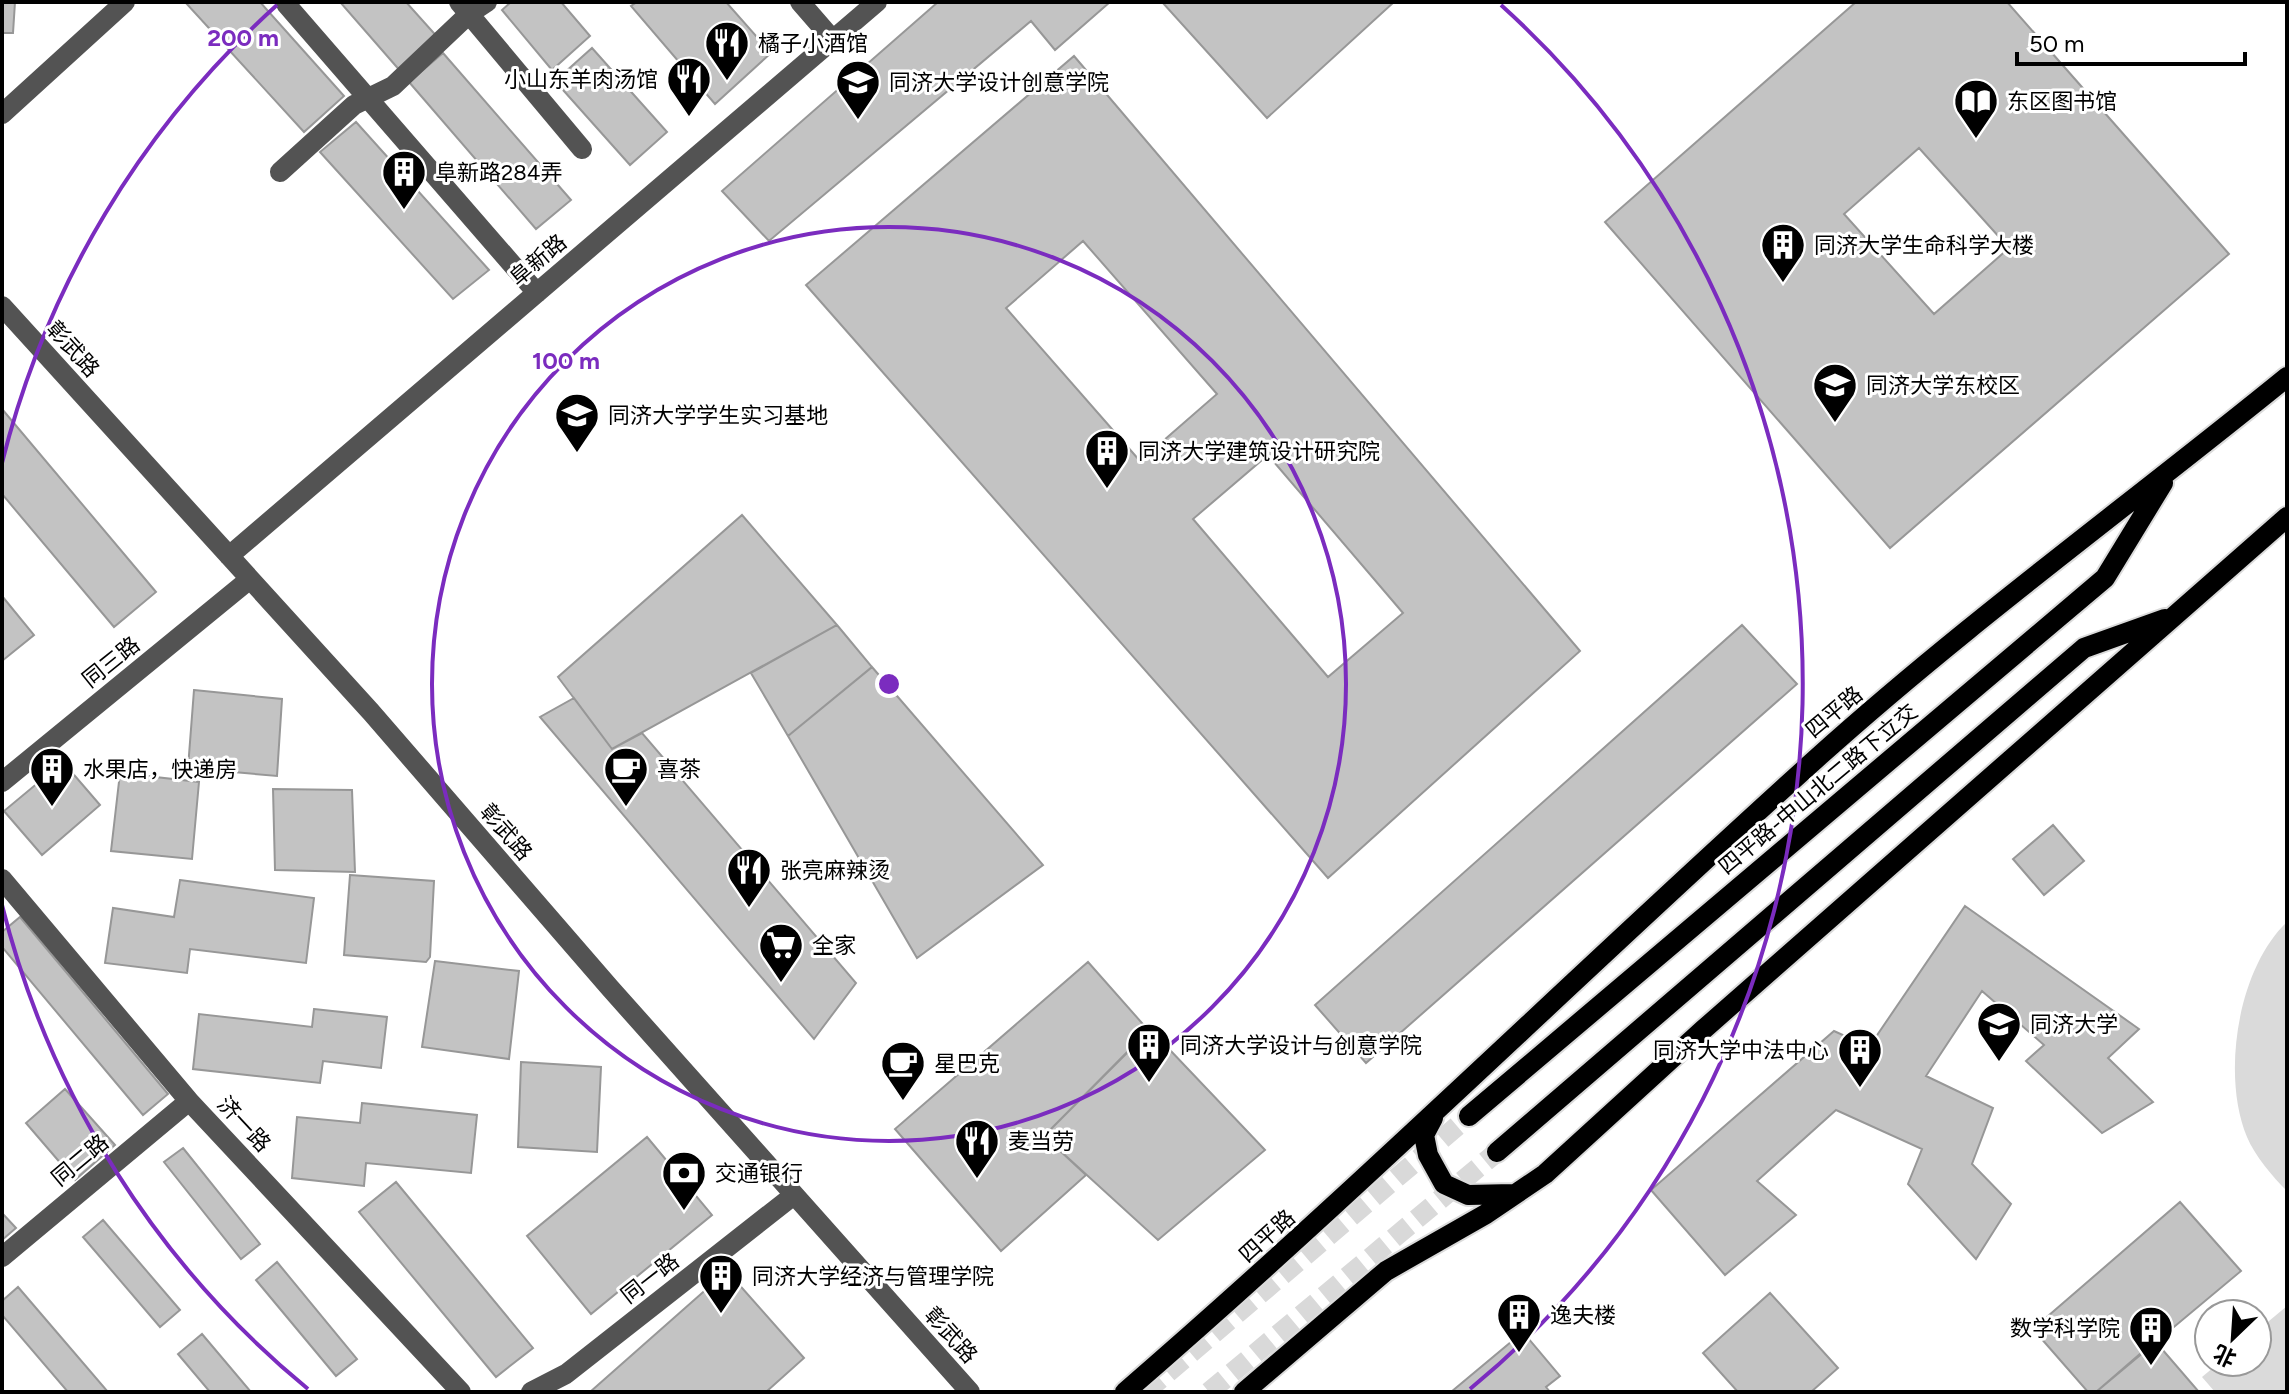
<svg xmlns="http://www.w3.org/2000/svg" width="2289" height="1394" font-family="Figtree,'Noto Sans SC',sans-serif">
  <style>
    .green { fill: #dadada }
    .building { fill: #c3c3c3; stroke: #979797; stroke-width: 2; fill-rule: evenodd }
    .lines { fill: none; stroke-linecap: round; stroke-linejoin: round }
    .major-tunnel { stroke: #d9d9d9; stroke-width: 20; stroke-dasharray: 20 10; stroke-linecap: butt }
    .major-casing { stroke: #dbdbdb; stroke-width: 24 }
    .minor { stroke: #535353; stroke-width: 20 }
    .major { stroke: #000; stroke-width: 20 }
    .ring { fill: none; stroke: #7b2cbf; stroke-width: 4 }
    .labels { text-anchor: middle; dominant-baseline: central; stroke-width: 6; stroke-linejoin: round; paint-order: stroke }
    .poi-label { font-size: 22px; fill: #000; stroke: #fff; text-anchor: start }
    .street-label { font-size: 22px; fill: #000; stroke: #fff }
    .centre { fill: #7b2cbf; stroke: #fff; stroke-width: 4 }
    .ring-label { font-size: 24px; text-anchor: middle; font-weight: bold; fill: #7b2cbf; stroke: #fff; stroke-width: 6; stroke-linejoin: round; paint-order: stroke }
  </style>
  <rect width="100%" height="100%" fill="#fff"/>
  <path class="green" d="M2287 922V1191C2272 1176 2255 1156 2247 1137 2221 1075 2238 968 2287 922Z
    M2287 1306V1392H2215L2202 1377 2220 1362H2257V1331Z"/>
  <path class="building" d="M2 2H15L13 33H2Z
    M185 2H260L344 96 304 132Z
    M340 2H406L440 40 402 73Z
    M511 2H561L590 36 552 70 502 10Z
    M637 2H726L771 53 715 104 631 6Z
    M938 2H1110L1055 50 1031 21 769 241 722 191Z
    M1162 2H1394L1267 118Z
    M1856 2H2007L2229 254 1890 548 1605 222ZM1919 148 2009 248 1934 314 1844 214Z
    M592 48 667 132 630 165 555 81Z
    M443 53 571 200 536 229 409 82Z
    M1074 56 1580 651 1328 878 806 285ZM1083 241 1217 394 1140 461 1006 308ZM1268 455 1403 613 1328 677 1193 519Z
    M356 122 489 270 453 299 320 152Z
    M2 409 156 592 114 627 2 494Z
    M742 515 837 625 612 749 558 677Z
    M2 596 34 635 2 661Z
    M837 625 872 667 788 736 751 673Z
    M1742 625 1797 684 1366 1063 1315 1005Z
    M872 667 1043 865 917 958 788 736Z
    M194 690 282 699 277 776 188 768Z
    M574 698 612 749 642 733 856 983 814 1039 540 717Z
    M63 762 100 805 42 855 4 811Z
    M120 773 199 782 192 859 111 851Z
    M273 789 352 790 355 872 275 870Z
    M2053 825 2084 861 2044 895 2013 859Z
    M350 875 434 881 430 957 426 962 344 955Z
    M180 880 314 898 306 963 190 949 187 973 105 963 113 908 174 917Z
    M1965 906 2139 1029 2108 1058 2153 1102 2102 1133 2026 1061 2044 1045 1982 991 1926 1076 1993 1108 1972 1164 2011 1204 1976 1259 1908 1184 1922 1149 1836 1110 1757 1181 1796 1215 1725 1275 1651 1190 1834 1031 1869 1047Z
    M20 917 168 1094 143 1115 2 947V932Z
    M435 961 519 971 509 1059 422 1047Z
    M1088 962 1149 1031 1044 1136 1086 1175 1001 1251 895 1129Z
    M314 1009 387 1017 381 1068 323 1061 320 1083 193 1069 199 1014 312 1027Z
    M1150 1029 1265 1150 1158 1240 1044 1136Z
    M521 1062 601 1067 597 1152 518 1147Z
    M65 1089 115 1145 75 1180 26 1123Z
    M362 1103 477 1115 471 1173 366 1163 364 1186 292 1178 297 1117 360 1123Z
    M647 1137 712 1215 591 1314 527 1236Z
    M183 1148 260 1244 241 1259 164 1162Z
    M396 1182 533 1348 496 1377 359 1212Z
    M2180 1202 2241 1271 2096 1392H2088L2033 1329Z
    M2 1213 16 1228 2 1240Z
    M103 1220 180 1310 160 1327 83 1237Z
    M277 1262 357 1359 336 1376 256 1280Z
    M727 1271 804 1358 766 1392H590Z
    M18 1287 108 1392H68L2 1315V1301Z
    M1770 1293 1838 1368 1811 1392H1738L1703 1353Z
    M1523 1332 1560 1376 1546 1387 1550 1392H1451Z
    M202 1334 251 1392H210L178 1354Z
    M2155 1341 2199 1392H2096Z"/>
  <g class="lines">
    <path class="major-tunnel" d="M1145 1392 1469 1116
      M1209 1392 1497 1152"/>
    <g class="major-casing">
      <path id="major" d="M1469 1116 2105 578 2163 483
        M1433 1118 1424 1135 1428 1155 1444 1184 1468 1195 1513 1194
        M1497 1152 2084 648 2165 619
        M1125 1392C1362 1187 1585 967 1817 758 1967 623 2131 504 2287 377
        M1244 1392 1386 1271 1486 1214 1545 1174 1704 1029 2287 517"/>
    </g>
    <path class="minor" d="M459 2 582 149
      M800 2 833 40
      M286 4 537 293
      M2 114 125 2
      M280 172 354 105 393 86 469 14 487 2
      M2 306 371 712 610 988 970 1392
      M229 556 877 2
      M2 782 250 579
      M2 879 189 1101 461 1392
      M2 1257 189 1101
      M531 1392 566 1374 794 1195"/>
    <use href="#major" class="major"/>
  </g>
  <g class="ring">
    <circle cx="889" cy="684" r="457"/>
    <path d="M308 1389A914 914 0 0 1 2 905M2 463A914 914 0 0 1 277 5M1501 5A914 914 0 0 1 1470 1389"/>
  </g>
  <defs>
    <g id="restaurant-pin" transform="scale(2.3)"><path d="M0 17L-7.5 6A9.5 9.5 0 1 1 7.5 6Z" fill="#000" stroke="#fff"/><path d="M-5-6h1v4h1v-4h1v4h1v-4h1v5L-1.5 .5V6h-2V.5L-5-1ZM5-6V6H3V1.5H1.5Q1.5-4 5-6Z" fill="#fff"/></g>
    <g id="school-pin" transform="scale(2.3)"><path d="M0 17L-7.5 6A9.5 9.5 0 1 1 7.5 6Z" fill="#000" stroke="#fff"/><path d="M0-5L7-2L0 1L-7-2ZM-4 1L0 2.5L4 1V4Q0 6-4 4Z" fill="#fff"/></g>
    <g id="library-pin" transform="scale(2.3)"><path d="M0 17L-7.5 6A9.5 9.5 0 1 1 7.5 6Z" fill="#000" stroke="#fff"/><path d="M-6-4Q-3-5.5-.7-3.5V5Q-3 3-6 4ZM6-4Q3-5.5 .7-3.5V5Q3 3 6 4Z" fill="#fff"/></g>
    <g id="building-pin" transform="scale(2.3)"><path d="M0 17L-7.5 6A9.5 9.5 0 1 1 7.5 6Z" fill="#000" stroke="#fff"/><path d="M-4-6H4V6H1V3H-1V6H-4ZM-2.5-4.3h1.7v1.8h-1.7ZM.8-4.3h1.7v1.8H.8ZM-2.5-1h1.7V.8h-1.7ZM.8-1h1.7V.8H.8Z" fill="#fff"/></g>
    <g id="cafe-pin" transform="scale(2.3)"><path d="M0 17L-7.5 6A9.5 9.5 0 1 1 7.5 6Z" fill="#000" stroke="#fff"/><path d="M-5.5-4.5H6V0H3Q3 3.5 0 3.5H-2.5Q-5.5 3.5-5.5 0ZM3-3.2v2h1.7v-2ZM-6 4.5H4V6H-6Z" fill="#fff"/></g>
    <g id="supermarket-pin" transform="scale(2.3)"><path d="M0 17L-7.5 6A9.5 9.5 0 1 1 7.5 6Z" fill="#000" stroke="#fff"/><path d="M-6-5.5h2.5l.6 2H6L4.5 2H-2.5L-4.4-4H-6ZM-1.5 3.2a1.3 1.3 0 1 0 .1 0ZM3 3.2a1.3 1.3 0 1 0 .1 0Z" fill="#fff"/></g>
    <g id="university-pin" transform="scale(2.3)"><path d="M0 17L-7.5 6A9.5 9.5 0 1 1 7.5 6Z" fill="#000" stroke="#fff"/><path d="M0-5L7-2L0 1L-7-2ZM-4 1L0 2.5L4 1V4Q0 6-4 4Z" fill="#fff"/></g>
    <g id="bank-pin" transform="scale(2.3)"><path d="M0 17L-7.5 6A9.5 9.5 0 1 1 7.5 6Z" fill="#000" stroke="#fff"/><path d="M-6-4H6V4H-6ZM0-2.3a2.3 2.3 0 1 0 0 4.6a2.3 2.3 0 1 0 0-4.6Z" fill="#fff"/></g>
  </defs>
  <g fill-rule="evenodd">
    <use href="#restaurant-pin" x="727" y="43"/>
    <use href="#restaurant-pin" x="689" y="79"/>
    <use href="#school-pin" x="858" y="82"/>
    <use href="#library-pin" x="1976" y="101"/>
    <use href="#building-pin" x="404" y="172"/>
    <use href="#building-pin" x="1783" y="245"/>
    <use href="#school-pin" x="1835" y="385"/>
    <use href="#school-pin" x="577" y="415"/>
    <use href="#building-pin" x="1107" y="451"/>
    <use href="#building-pin" x="52" y="769"/>
    <use href="#cafe-pin" x="626" y="769"/>
    <use href="#restaurant-pin" x="749" y="870"/>
    <use href="#supermarket-pin" x="781" y="945"/>
    <use href="#university-pin" x="1999" y="1024"/>
    <use href="#building-pin" x="1149" y="1045"/>
    <use href="#building-pin" x="1860" y="1050"/>
    <use href="#cafe-pin" x="903" y="1063"/>
    <use href="#restaurant-pin" x="977" y="1141"/>
    <use href="#bank-pin" x="684" y="1173"/>
    <use href="#building-pin" x="721" y="1276"/>
    <use href="#building-pin" x="1519" y="1315"/>
    <use href="#building-pin" x="2151" y="1328"/>
  </g>
  <g class="labels">
    <g class="poi-label">
      <text x="758" y="43">橘子小酒馆</text>
      <text x="658" y="79" text-anchor="end">小山东羊肉汤馆</text>
      <text x="889" y="82">同济大学设计创意学院</text>
      <text x="2007" y="101">东区图书馆</text>
      <text x="435" y="172">阜新路284弄</text>
      <text x="1814" y="245">同济大学生命科学大楼</text>
      <text x="1866" y="385">同济大学东校区</text>
      <text x="608" y="415">同济大学学生实习基地</text>
      <text x="1138" y="451">同济大学建筑设计研究院</text>
      <text x="83" y="769">水果店，快递房</text>
      <text x="657" y="769">喜茶</text>
      <text x="780" y="870">张亮麻辣烫</text>
      <text x="812" y="945">全家</text>
      <text x="2030" y="1024">同济大学</text>
      <text x="1180" y="1045">同济大学设计与创意学院</text>
      <text x="1829" y="1050" text-anchor="end">同济大学中法中心</text>
      <text x="934" y="1063">星巴克</text>
      <text x="1008" y="1141">麦当劳</text>
      <text x="715" y="1173">交通银行</text>
      <text x="752" y="1276">同济大学经济与管理学院</text>
      <text x="1550" y="1315">逸夫楼</text>
      <text x="2120" y="1328" text-anchor="end">数学科学院</text>
    </g>
    <g class="street-label">
      <text transform="translate(538 260) rotate(-40)">阜新路</text>
      <text transform="translate(73 349) rotate(48)">彰武路</text>
      <text transform="translate(111 662) rotate(-39)">同三路</text>
      <text transform="translate(1834 712) rotate(-40)">四平路</text>
      <text transform="translate(1818 789) rotate(-40)">四平路-中山北二路下立交</text>
      <text transform="translate(506 832) rotate(49)">彰武路</text>
      <text transform="translate(244 1124) rotate(47)">济一路</text>
      <text transform="translate(80 1160) rotate(-40)">同二路</text>
      <text transform="translate(1267 1236) rotate(-42)">四平路</text>
      <text transform="translate(650 1278) rotate(-38)">同一路</text>
      <text transform="translate(951 1335) rotate(48)">彰武路</text>
    </g>
  </g>
  <circle cx="889" cy="684" r="12" class="centre"/>
  <g class="ring-label">
    <text x="243" y="46">200 m</text>
    <text x="566" y="369">100 m</text>
  </g>
  <rect width="2289" height="1394" fill="none" stroke="#000000" stroke-width="8"/>
  <g transform="translate(2233 1338) rotate(205)"><circle r="38" fill="#ffffff" stroke="#999999" stroke-width="2"/>
  <path d="M0-6L14 30L0 20L-14 30Z" fill="#000000"/>
  <text y="-12" font-size="22" font-weight="bold" text-anchor="middle" fill="#000000">北</text>
  </g>
  <path d="M2017 52v12h228v-12" fill="none" stroke="#000000" stroke-width="4"/>
  <text x="2029" y="52" font-size="24" fill="#000000" stroke="#ffffff" stroke-width="6" paint-order="stroke">50 m</text>
</svg>
